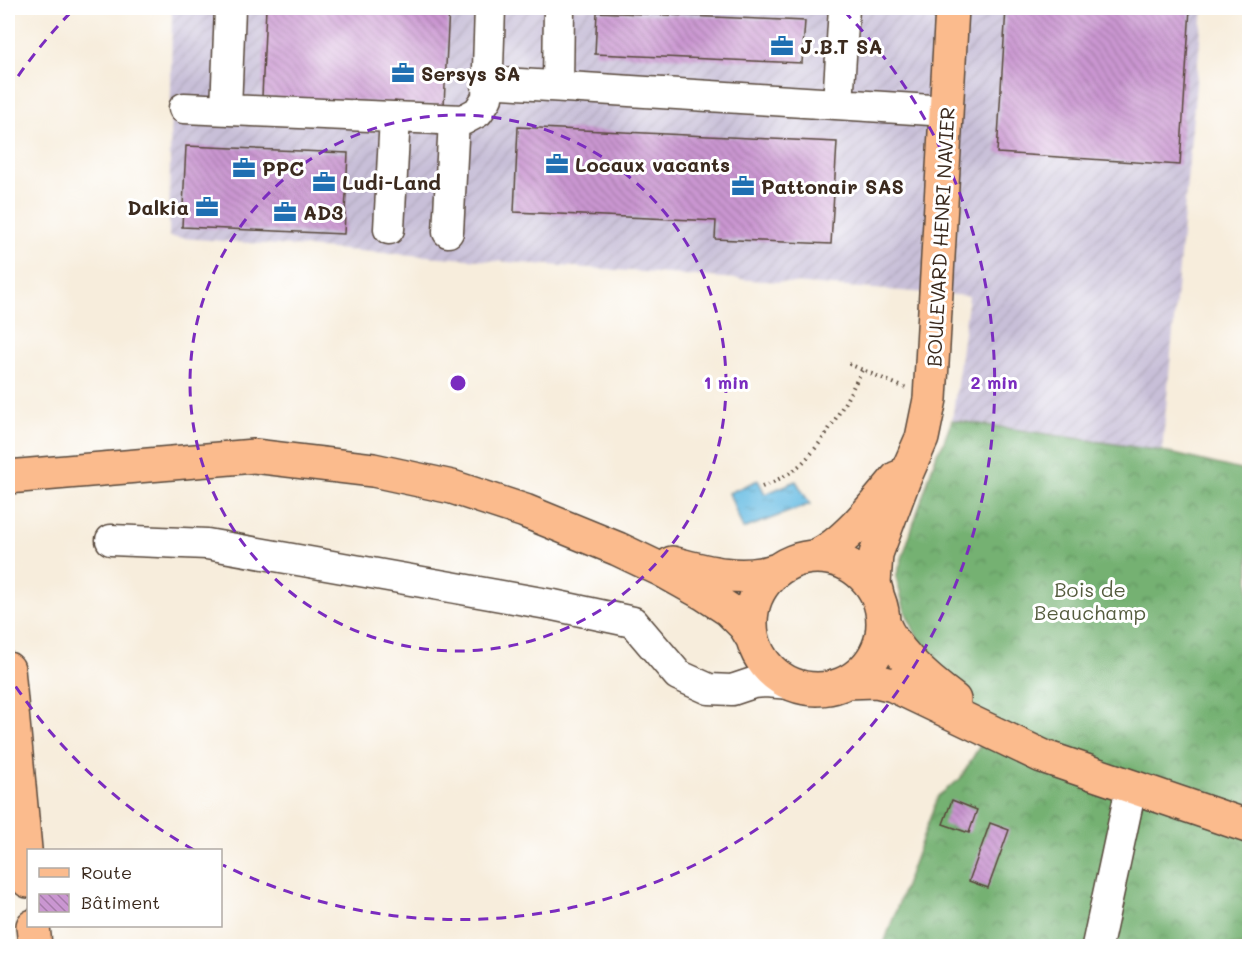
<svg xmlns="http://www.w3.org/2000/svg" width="1257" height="954" font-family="Mali,sans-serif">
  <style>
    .industrial { fill: url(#industrial-furrows) }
    .forest { fill: url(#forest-crowns); stroke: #586e48; stroke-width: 1.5 }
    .water { fill: url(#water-ripples); stroke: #507380; stroke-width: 1.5 }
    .building { fill: url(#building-back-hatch) }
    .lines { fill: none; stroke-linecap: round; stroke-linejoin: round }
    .minor-casing { stroke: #57473a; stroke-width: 33 }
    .major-casing { stroke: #57473a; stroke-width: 36 }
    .highway-casing { stroke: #57473a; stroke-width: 36 }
    .path { stroke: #57473a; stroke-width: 4; stroke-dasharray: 1.5 4.5; stroke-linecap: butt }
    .minor { stroke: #fff; stroke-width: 30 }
    .major { stroke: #fbbb8d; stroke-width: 33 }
    .highway { stroke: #fbbb8d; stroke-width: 33 }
    .ring { fill: none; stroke: #7b2cbf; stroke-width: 3; stroke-dasharray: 10 8 }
    .labels { text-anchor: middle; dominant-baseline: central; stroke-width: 6; stroke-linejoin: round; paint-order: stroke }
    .poi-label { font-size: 20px; font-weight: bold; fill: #3b2a1e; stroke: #fff; text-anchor: start }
    .street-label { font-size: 20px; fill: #3b2a1e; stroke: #fff }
    .park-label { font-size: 20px; fill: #545b3d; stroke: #fff }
    .centre { fill: #7b2cbf; stroke: #fff; stroke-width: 3 }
    .ring-label { font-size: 18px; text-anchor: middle; font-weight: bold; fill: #7b2cbf; stroke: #fff; stroke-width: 6; stroke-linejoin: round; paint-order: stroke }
  </style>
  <defs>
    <pattern id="industrial-furrows" width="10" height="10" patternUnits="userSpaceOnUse" patternTransform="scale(1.5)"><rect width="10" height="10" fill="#c8bfd8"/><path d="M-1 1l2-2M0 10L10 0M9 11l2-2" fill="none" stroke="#ada4b9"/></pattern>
    <pattern id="forest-crowns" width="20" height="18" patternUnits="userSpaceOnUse" patternTransform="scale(1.5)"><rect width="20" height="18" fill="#74b172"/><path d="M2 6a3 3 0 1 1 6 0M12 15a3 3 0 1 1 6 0" fill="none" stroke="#60905d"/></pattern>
    <pattern id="water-ripples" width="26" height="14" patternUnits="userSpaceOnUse" patternTransform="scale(1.5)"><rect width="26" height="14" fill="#66bce3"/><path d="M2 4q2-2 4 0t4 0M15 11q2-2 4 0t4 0" fill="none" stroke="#5599b7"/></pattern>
    <pattern id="building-back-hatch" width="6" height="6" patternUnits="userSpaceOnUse" patternTransform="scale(1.5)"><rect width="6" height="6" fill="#ca96d1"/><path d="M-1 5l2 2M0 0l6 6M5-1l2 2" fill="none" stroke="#a57ba9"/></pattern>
  </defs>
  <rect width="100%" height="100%" fill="#fff"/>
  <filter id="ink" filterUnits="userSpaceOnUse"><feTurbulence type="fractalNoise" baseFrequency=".0167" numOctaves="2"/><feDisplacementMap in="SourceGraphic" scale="12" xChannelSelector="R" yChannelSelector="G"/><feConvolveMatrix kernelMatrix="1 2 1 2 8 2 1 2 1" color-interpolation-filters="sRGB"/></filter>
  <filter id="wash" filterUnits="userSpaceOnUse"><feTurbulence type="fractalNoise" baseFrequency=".008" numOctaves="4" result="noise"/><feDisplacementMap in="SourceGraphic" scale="24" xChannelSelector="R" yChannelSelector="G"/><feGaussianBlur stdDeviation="1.35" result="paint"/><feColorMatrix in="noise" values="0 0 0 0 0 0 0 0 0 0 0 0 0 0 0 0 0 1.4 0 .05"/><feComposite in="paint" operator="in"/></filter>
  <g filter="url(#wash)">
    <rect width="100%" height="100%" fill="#f7eddc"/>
    <path class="industrial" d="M172 8H1203L1162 451 952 420 969 296 169 237Z"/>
    <path class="forest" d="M952 420 1162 451 1249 472V946H883L938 796 960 779 991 727 925 660 919 641 905 611 896 577 937 453 943 444Z"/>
    <path class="water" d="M758 480 765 494 796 481 810 504 743 529 729 493Z"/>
    <g id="blocks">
      <path class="building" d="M266 8H449L444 105 262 97Z
        M1006 8H1190L1180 165 997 153Z
        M597 12 805 21 802 63 595 54Z
        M518 127 837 142 831 244 715 239 716 221 514 212Z
        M186 146 348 153 344 234 182 227Z
        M952 800 977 810 969 833 943 824Z
        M990 823 1009 830 988 888 969 881Z"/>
    </g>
  </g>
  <g filter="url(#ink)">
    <use href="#blocks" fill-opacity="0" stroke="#57473a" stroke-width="1.5"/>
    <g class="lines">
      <g class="minor-casing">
        <path id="minor" d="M487 82 947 111
          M558 86 559 8
          M838 104 844 8
          M184 108 463 120 478 112 487 98 490 8
          M226 109 230 8
          M389 229 395 117
          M448 232 454 120
          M111 540 207 544 553 605 633 622 678 675 709 689 732 690 753 683 765 682 791 684
          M1097 946 1131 788"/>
      </g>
      <g class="major-casing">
        <path id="major" d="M8 477 254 456 373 470 452 487 525 511 618 549 662 570 703 593 729 610 745 626 753 639
          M816 556C845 544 876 503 897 478
          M751 623a66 66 0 1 1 132 0a66 66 0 1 1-132 0Z
          M672 563C706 572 742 582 777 570
          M877 594 874 583 876 554 904 479 922 438 930 399 952 8
          M883 623C896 654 927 680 954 700
          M847 682 876 681 893 685 1042 756 1250 827"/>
      </g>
      <g class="highway-casing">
        <path id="highway" d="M8 669 28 881
          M33 926 35 946"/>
      </g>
      <path class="path" d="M849 364 905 388
        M762 487C771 483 782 478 791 472 820 453 846 401 862 370
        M808 702H830"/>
      <use href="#minor" class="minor"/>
      <use href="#major" class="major"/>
      <use href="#highway" class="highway"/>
    </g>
  </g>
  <g class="ring">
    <circle cx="458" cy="383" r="268"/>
    <path d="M194 850A536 536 0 0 1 8 675M8 91A536 536 0 0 1 72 11M844 11A536 536 0 0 1 223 865"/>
  </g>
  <defs>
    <g id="office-bare" transform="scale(1.8)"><path d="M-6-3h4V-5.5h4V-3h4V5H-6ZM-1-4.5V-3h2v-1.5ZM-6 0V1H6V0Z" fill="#1f6fb2" stroke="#fff" stroke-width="2.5" paint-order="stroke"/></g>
  </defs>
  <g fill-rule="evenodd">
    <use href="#office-bare" x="782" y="46"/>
    <use href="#office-bare" x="403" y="73"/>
    <use href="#office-bare" x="557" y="164"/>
    <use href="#office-bare" x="244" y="168"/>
    <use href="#office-bare" x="324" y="182"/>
    <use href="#office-bare" x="743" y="186"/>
    <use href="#office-bare" x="207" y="207"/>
    <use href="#office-bare" x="285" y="212"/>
  </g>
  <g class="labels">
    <g class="poi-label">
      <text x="800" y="46">J.B.T SA</text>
      <text x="421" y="73">Sersys SA</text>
      <text x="575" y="164">Locaux vacants</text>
      <text x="262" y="168">PPC</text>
      <text x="342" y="182">Ludi-Land</text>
      <text x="761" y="186">Pattonair SAS</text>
      <text x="189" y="207" text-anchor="end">Dalkia</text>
      <text x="303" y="212">AD3</text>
    </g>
    <g class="street-label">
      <text transform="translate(940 237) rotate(-87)">BOULEVARD HENRI NAVIER</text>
    </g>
    <g class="park-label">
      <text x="1090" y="589">Bois de<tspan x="1090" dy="23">Beauchamp</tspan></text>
    </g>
  </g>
  <circle cx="458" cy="383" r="9" class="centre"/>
  <g class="ring-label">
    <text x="726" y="389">1 min</text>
    <text x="994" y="389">2 min</text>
  </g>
  <rect width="1257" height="954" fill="none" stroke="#fff" stroke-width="30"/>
  <rect x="27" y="849" width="195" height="78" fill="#ffffff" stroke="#b1aaa5" stroke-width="1.5"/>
  <rect x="39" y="868" width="30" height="9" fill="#fbbb8d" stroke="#b1aaa5" stroke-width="1.5"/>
  <text x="81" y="879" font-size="18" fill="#3b2a1e">Route</text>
  <rect x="39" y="894" width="30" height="18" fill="url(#building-back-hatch)" stroke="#b1aaa5" stroke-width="1.5"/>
  <text x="81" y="909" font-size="18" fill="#3b2a1e">Bâtiment</text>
</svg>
